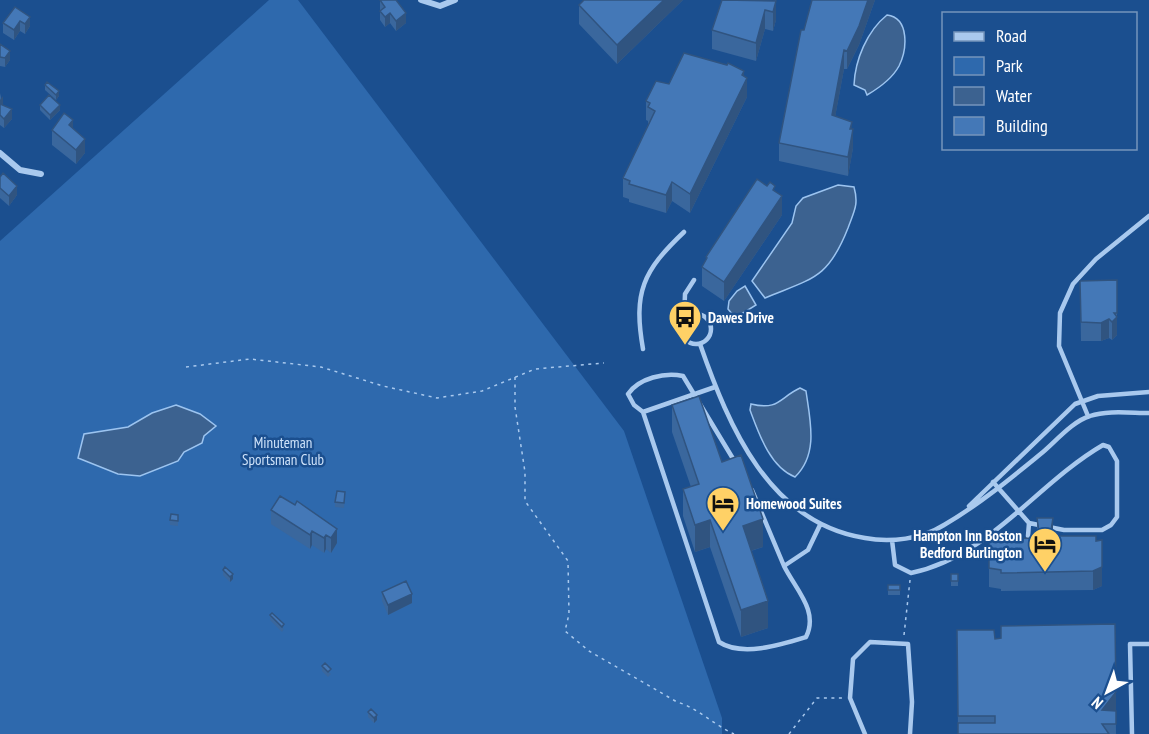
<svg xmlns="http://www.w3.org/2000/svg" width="1149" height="734" font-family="'PT Sans Narrow',sans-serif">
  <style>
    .green { fill: #2e69ad }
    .water { fill: #3c6290; stroke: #9cc4f0; stroke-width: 1.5 }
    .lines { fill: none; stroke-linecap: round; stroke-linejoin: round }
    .path { stroke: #a9c9ee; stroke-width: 1.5; stroke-dasharray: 3 4.5; stroke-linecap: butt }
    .service { stroke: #a9c9ee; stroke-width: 4.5 }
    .minor { stroke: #a9c9ee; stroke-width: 6 }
    .wall { fill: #3a679d }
    .shaded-wall { fill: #305480 }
    .building { fill: #4478b7; stroke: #305480; stroke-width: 1.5 }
    .labels { text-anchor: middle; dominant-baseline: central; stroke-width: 5; stroke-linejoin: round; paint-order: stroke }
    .poi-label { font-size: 15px; font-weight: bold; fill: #fff; stroke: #1b4f8f; text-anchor: start }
    .park-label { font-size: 15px; fill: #cfe3fa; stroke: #1b4f8f }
  </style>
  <rect width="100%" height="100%" fill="#1b4f8f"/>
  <path class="green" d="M269 0H298L624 431 722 718V734H0V241Z"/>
  <path class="water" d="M887 15C910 18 907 50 899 66 892 79 879 88 867 95L865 90 854 85C855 60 867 31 887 15Z
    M838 185 854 187C859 205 854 211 848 228 828 279 813 278 765 298L752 281 792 223 796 206 803 198Z
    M745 286 756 305 740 315H733L728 309 729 301 737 291Z
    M800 388 806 391C810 420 819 454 795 477 770 467 759 434 750 410L751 404C779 411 780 397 800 388Z
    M176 405 200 414 216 426 204 436 202 443 184 452 178 461 140 476 118 474 78 458 84 434 128 427 152 413Z"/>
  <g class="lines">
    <path class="path" d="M186 367 250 359 321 367 383 386 437 398 482 391 535 369 604 363
      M515 377V407L525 472V501L568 561 569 614 565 631 589 651 677 702C698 708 714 725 734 734
      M904 635 910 580
      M789 734 817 698H843"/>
    <path class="service" d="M681 329a15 15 0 1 1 30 0a15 15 0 1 1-30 0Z
      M684 320 685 294 694 280
      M700 344C729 427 769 523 865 538 890 543 922 539 944 525 980 504 1011 478 1043 452 1056 441 1073 421 1090 416 1107 410 1131 413 1149 413
      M643 349C633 292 643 271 684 232
      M715 387 643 412 634 405 628 394C639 378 665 372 683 376L735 462
      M643 412 719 642C742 657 780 645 806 637 819 611 796 590 784 566
      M1088 416 1059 346 1060 313 1073 284 1096 259 1149 216
      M752 490 784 566 808 550 820 525
      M969 506 1075 404 1098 396 1149 392
      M1029 523 1028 536 1034 542
      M892 540 895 565 911 573C989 557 1036 484 1103 445L1109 447 1117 461V517L1111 525 1102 530H1064L1029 523 993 482
      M865 734 850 698 853 659 870 642 908 644 912 702 910 734
      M1132 734 1130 644H1149"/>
    <path class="minor" d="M421 0 440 6 455 0
      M0 153 20 170 41 174"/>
  </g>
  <path class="wall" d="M380 0 406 23 396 31 390 23 385 27 380 20Z
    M683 0 617 64 579 24V5Z
    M776 0V20L773 31 765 29 756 61 712 49V30Z
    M812 0H875L859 45 847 69H844L835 117 852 129 853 148 848 176 779 161V143Z
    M15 7 30 26 25 34 20 31 14 40 3 33V23Z
    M0 44 10 60 5 67 0 66Z
    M744 77 747 97 690 213 672 201 666 213 629 202V199L623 197V178L648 125V121L646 120V101L669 84Z
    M45 85 59 96 56 100 45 90Z
    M0 93 3 105 12 119 4 128 0 125Z
    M40 105 60 110 50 120 40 110Z
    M52 130 85 153 76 164 52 145Z
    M0 177 17 195 9 206 0 198Z
    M767 186 775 191 782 215 724 301 702 286V267L706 261V257Z
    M1080 281 1117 313V335L1112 340 1109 338 1101 341H1081Z
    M672 405 763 547 751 551 768 628 741 637 710 547 695 552 683 516V489L691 487 672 432Z
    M280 496 337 543 331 553 326 549 324 553 312 545 310 549 271 524V510Z
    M345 497 344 508 335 507V502Z
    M178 515V526L170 525V520Z
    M1037 518 1053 536 1096 541 1102 586 1093 590 1001 591V589L989 587V539L1037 538Z
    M223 570 233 579 230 582 223 575Z
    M951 574H958V586H951Z
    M888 585H900V595H888Z
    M382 592 412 603 388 615 382 601Z
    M270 615 284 629 282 632 270 620Z
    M1115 624 1116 734H958L957 630 995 639 1001 638Z
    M322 666 331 674 328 677 322 671Z
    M368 712 377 720 374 723 368 717Z"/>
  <path class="shaded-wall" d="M664 0H683L617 64V45Z
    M868 0H875L859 45 847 69V51Z
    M776 1V20L773 31V12Z
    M765 10V29L756 61V43Z
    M390 13V23L385 27V17Z
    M406 13V23L396 31V21Z
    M30 17V26L25 34V24Z
    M20 21V31L14 40V30Z
    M844 50V69L832 134V115Z
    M10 51V60L5 67V58Z
    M744 71V85L747 78V97L690 213V194Z
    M59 91V96L56 100V95Z
    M3 96V106L0 109V100Z
    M60 105V110L50 120V115Z
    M12 109V119L4 128V119Z
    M73 120V134L69 125Z
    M852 122V137L853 129V148L848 176V157Z
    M85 139V153L76 164V150Z
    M672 182V201L666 213V195Z
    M17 186V195L9 206V196Z
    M782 196V215L724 301V282Z
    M1117 317V335L1112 340V322Z
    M1109 319V338L1101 341V323Z
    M1053 518V537L1050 536Z
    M763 519V547L743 553V526Z
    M710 520V547L695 552V525Z
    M337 529V543L331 553V538Z
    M312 531V545L310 549V535Z
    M326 535V549L324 553V538Z
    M1102 567V586L1093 590V571Z
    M233 574V579L230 582V577Z
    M412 594V603L388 615V605Z
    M768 601V628L741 637V610Z
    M1116 692V711L1102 710Z
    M377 715V720L374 723V718Z"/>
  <path class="building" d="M380 0H396L406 13 396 21 390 13 385 17 380 11 385 7Z
    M584 0H664L617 45 579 5Z
    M722 0 776 1 773 12 765 10 756 43 712 30Z
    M812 0H868L859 26 847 51 844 50 832 115 852 122 850 129H853L848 157 779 143 801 30H804Z
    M15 7 30 17 25 24 20 21 14 30 3 23Z
    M0 44 10 51 5 58 0 57Z
    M684 53 727 65 728 63 744 71 742 75 747 78 690 194 672 182 666 195 629 184 630 181 623 178 655 111 648 107 650 103 646 101 656 81 669 84Z
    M47 82 59 91 56 95 45 85Z
    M49 95 60 105 50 115 40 105Z
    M0 104 12 109 4 119 0 115Z
    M64 113 73 120 69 125 85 139 76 150 52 130Z
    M3 173 17 186 9 196 0 188V177Z
    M757 179 767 186 770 182 775 186 773 190 782 196 724 282 702 267 707 258 706 257Z
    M1117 280V313H1114L1117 317 1112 322 1109 319 1101 323 1081 322 1080 281Z
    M699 396 722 462 741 455 763 519 743 526 768 601 741 610 710 520 695 525 683 489 699 484 672 405Z
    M337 491 345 492 344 503 335 502Z
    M280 496 295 505 297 501 337 529 331 538 326 535 324 538 312 531 310 535 271 510Z
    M171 514 178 515V521L170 520Z
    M1037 518H1053L1050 536H1096V541L1102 540V567L1093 571 1001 573V570L989 568V539L1040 538Z
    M225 567 233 574 230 577 223 570Z
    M951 574H958V581H951Z
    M406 581 412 594 388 605 382 592Z
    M888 585H900V590H888Z
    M272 613 284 624 282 627 270 615Z
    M1115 624 1116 692 1102 710 1116 711V724H1102L1109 734H958V723H995V716H958L957 630H994L995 639 1001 638V626Z
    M325 663 331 669 328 672 322 666Z
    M371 709 377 715 374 718 368 712Z"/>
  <defs>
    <g id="bus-pin" transform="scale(1.725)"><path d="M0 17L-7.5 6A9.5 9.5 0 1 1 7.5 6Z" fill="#ffd166" stroke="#1b4f8f"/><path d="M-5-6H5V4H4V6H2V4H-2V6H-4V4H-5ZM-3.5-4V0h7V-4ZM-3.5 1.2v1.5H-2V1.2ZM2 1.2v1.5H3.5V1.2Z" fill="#111"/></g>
    <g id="hotel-pin" transform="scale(1.725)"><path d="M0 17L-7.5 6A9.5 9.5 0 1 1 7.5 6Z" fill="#ffd166" stroke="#1b4f8f"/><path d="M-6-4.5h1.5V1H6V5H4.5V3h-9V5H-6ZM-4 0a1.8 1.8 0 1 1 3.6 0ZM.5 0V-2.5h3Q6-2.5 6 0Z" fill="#111"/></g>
  </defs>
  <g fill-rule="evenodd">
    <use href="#bus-pin" x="685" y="317"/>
    <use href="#hotel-pin" x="723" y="503"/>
    <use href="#hotel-pin" x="1045" y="544"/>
  </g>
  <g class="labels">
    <g class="poi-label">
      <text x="708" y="317">Dawes Drive</text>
      <text x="746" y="503">Homewood Suites</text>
      <text x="1022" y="535" text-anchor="end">Hampton Inn Boston<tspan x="1022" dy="17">Bedford Burlington</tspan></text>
    </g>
    <g class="park-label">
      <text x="283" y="442">Minuteman<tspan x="283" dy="17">Sportsman Club</tspan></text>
    </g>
  </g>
  <rect x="942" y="12" width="195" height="138" fill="#1b4f8f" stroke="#7695bc" stroke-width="1.5"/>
  <rect x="954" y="32" width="30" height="9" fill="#a9c9ee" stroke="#7695bc" stroke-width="1.5"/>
  <text x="996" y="42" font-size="18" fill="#ffffff">Road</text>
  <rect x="954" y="57" width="30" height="18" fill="#2e69ad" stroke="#7695bc" stroke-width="1.5"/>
  <text x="996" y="72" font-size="18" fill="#ffffff">Park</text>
  <rect x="954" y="87" width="30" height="18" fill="#3c6290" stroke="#7695bc" stroke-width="1.5"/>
  <text x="996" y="102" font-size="18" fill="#ffffff">Water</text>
  <rect x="954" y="117" width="30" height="18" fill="#4478b7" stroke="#7695bc" stroke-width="1.5"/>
  <text x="996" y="132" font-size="18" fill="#ffffff">Building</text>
  <g transform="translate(1107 692) rotate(221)" stroke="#1b4f8f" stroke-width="4.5" paint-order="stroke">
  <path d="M0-4.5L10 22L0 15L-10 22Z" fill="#ffffff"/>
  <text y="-9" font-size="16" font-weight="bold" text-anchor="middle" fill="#ffffff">N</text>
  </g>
</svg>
